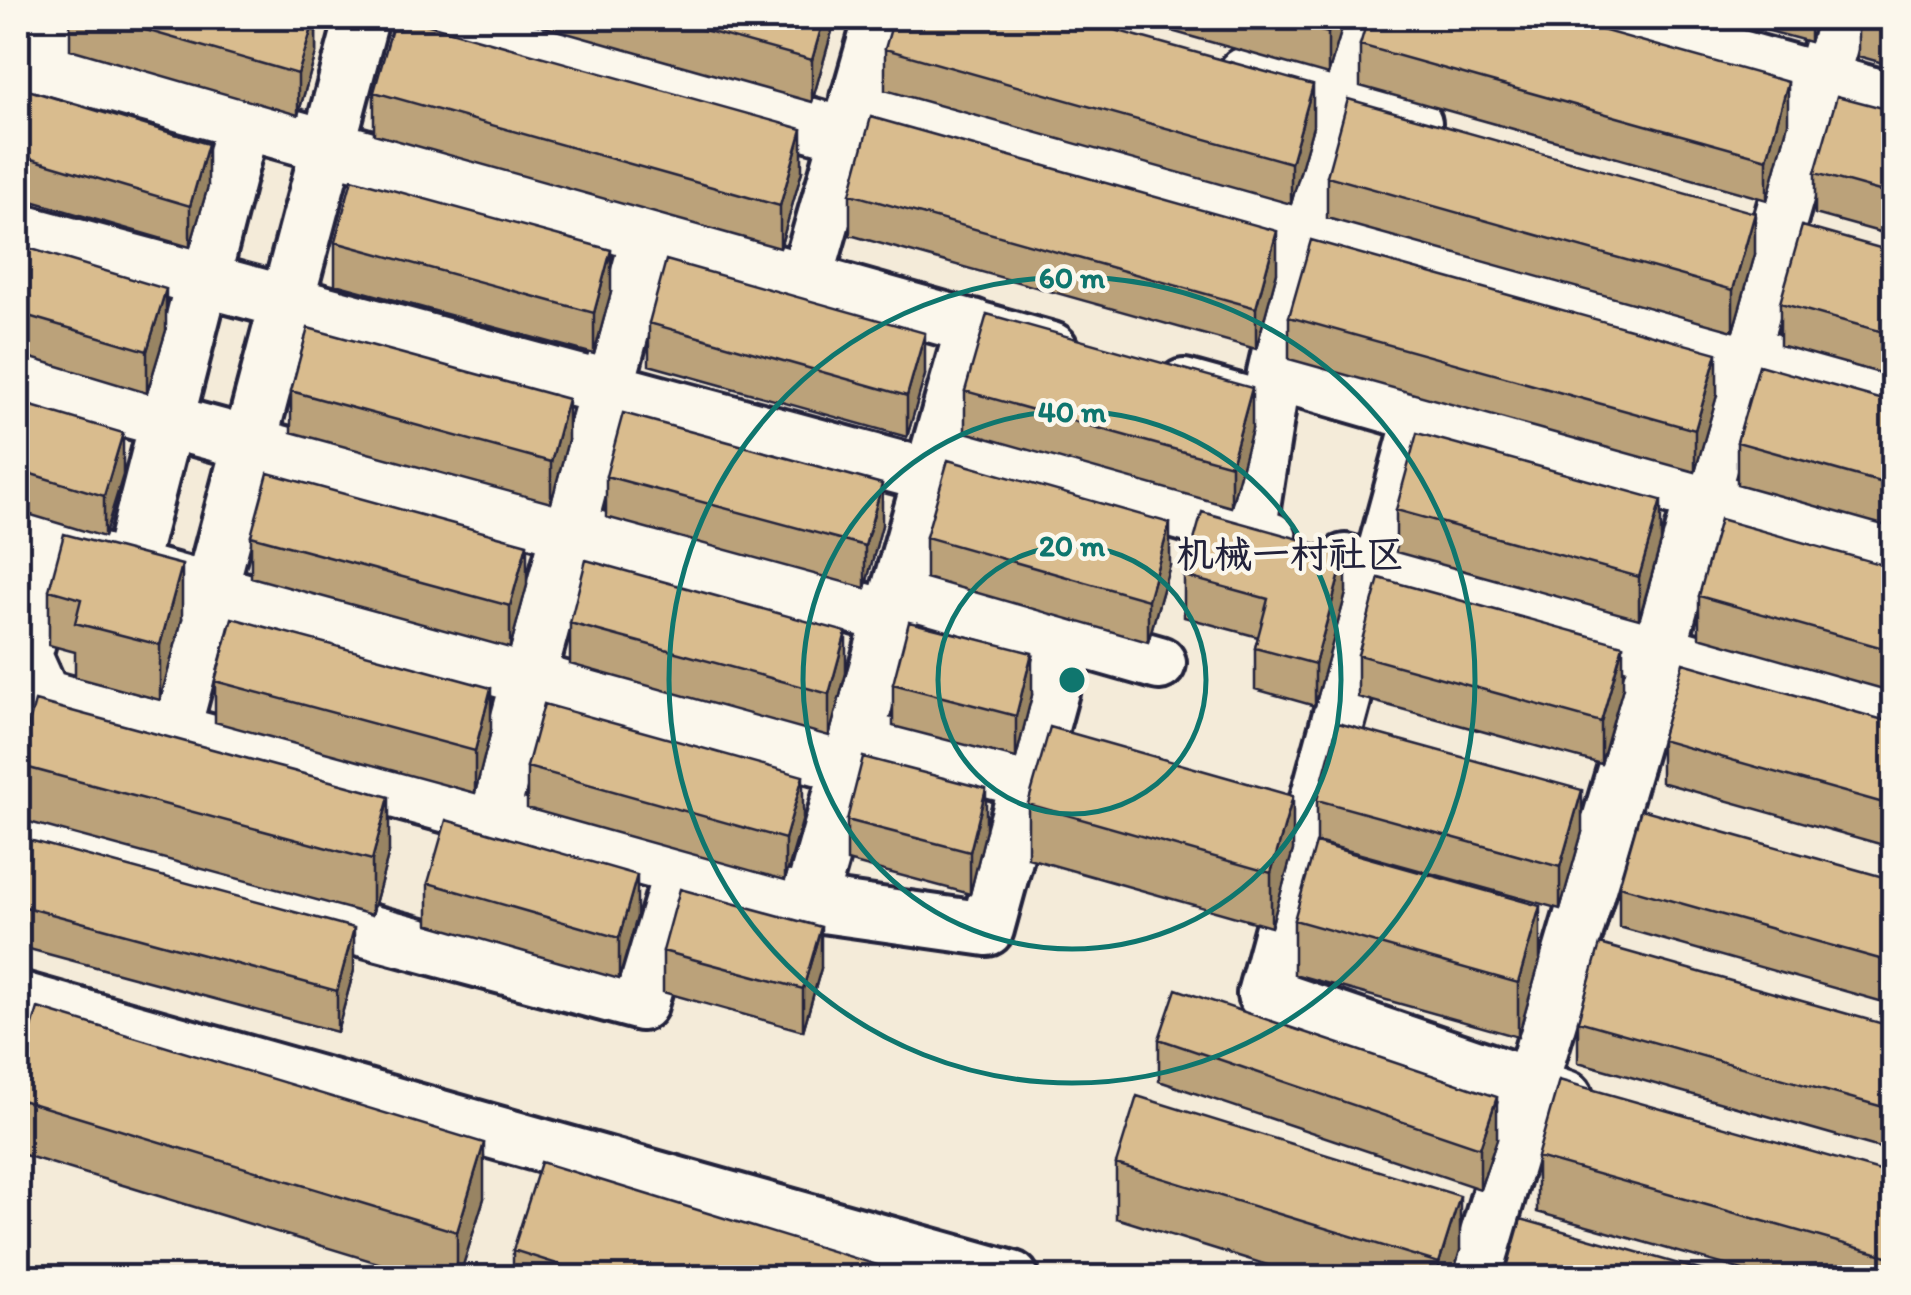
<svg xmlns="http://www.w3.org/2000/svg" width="1911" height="1295" font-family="Itim,'LXGW WenKai TC',sans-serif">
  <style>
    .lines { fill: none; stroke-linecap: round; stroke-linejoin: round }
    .minor-casing { stroke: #22223b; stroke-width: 60 }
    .minor { stroke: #fbf7ec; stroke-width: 52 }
    .wall { fill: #bba27a; stroke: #22223b; stroke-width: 2.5 }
    .shaded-wall { fill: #988463; stroke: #22223b; stroke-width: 2.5 }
    .building { fill: #d9bc8e; stroke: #22223b; stroke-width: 2.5 }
    .ring { fill: none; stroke: #0f766e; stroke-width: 5 }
    .labels { text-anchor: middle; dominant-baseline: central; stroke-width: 9; stroke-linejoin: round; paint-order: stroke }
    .quarter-label { font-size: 38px; font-weight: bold; fill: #22223b; stroke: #fbf7ec }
    .centre { fill: #0f766e; stroke: #fbf7ec; stroke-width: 5 }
    .ring-label { font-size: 30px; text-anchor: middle; font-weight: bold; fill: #0f766e; stroke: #fbf7ec; stroke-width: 9; stroke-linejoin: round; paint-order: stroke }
  </style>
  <rect width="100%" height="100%" fill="#f4ebd9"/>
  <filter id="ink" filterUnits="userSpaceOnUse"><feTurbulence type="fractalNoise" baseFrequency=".01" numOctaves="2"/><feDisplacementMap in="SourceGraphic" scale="20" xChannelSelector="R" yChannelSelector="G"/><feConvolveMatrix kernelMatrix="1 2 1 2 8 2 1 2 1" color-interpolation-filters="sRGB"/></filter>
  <g filter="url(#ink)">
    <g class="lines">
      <g class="minor-casing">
        <path id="minor" d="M433 18 848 135
          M1601 18 1894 100
          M18 59 1051 349
          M37 65 50 18
          M1245 74 1415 123
          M857 99 1894 395
          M18 230 931 476
          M806 280 881 18
          M1274 373 1894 552
          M18 381 891 617
          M1184 386 1267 409
          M1421 416 1264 994 1566 1097
          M940 445 1270 539
          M1249 533 1274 373 1307 227 1365 18
          M18 537 849 767
          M1345 561 1894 718
          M129 568 243 122
          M899 589 1159 663
          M43 696 809 904 987 929 1067 636
          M173 732 362 18
          M857 737 1027 781
          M18 788 43 696 25 656 54 547
          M491 818 648 236
          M18 837 641 1004 681 869
          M809 904 973 326
          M18 998 1012 1278
          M1474 1278 1659 651 1742 352 1839 18"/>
      </g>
      <use href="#minor" class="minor"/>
    </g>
    <path class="wall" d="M18 18H27L23 35 18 34Z
      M70 18H316V53L298 115 70 49Z
      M513 18H834V24L812 102Z
      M1125 18H1345L1328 75Z
      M1721 18H1817L1810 42Z
      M1858 18H1894V66L1858 56Z
      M1360 45 1788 123 1767 200 1360 86Z
      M885 49 1313 126 1291 204 885 90Z
      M18 87 208 186 190 247 18 197Z
      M374 92 802 171 780 248 374 134Z
      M1894 111V236L1815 214V173Z
      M1327 176 1755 254 1733 331 1327 218Z
      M850 194 1277 272 1256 349 850 235Z
      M335 242 611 292 594 354 335 284Z
      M18 245 166 330 147 393 18 354Z
      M1894 252V377L1780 345V303Z
      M1289 317 1717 395 1695 472 1289 359Z
      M649 323 925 375 907 437 649 365Z
      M291 391 568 440 551 503 291 432Z
      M965 391 1252 429 1231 507 965 432Z
      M18 402 123 475 104 537 18 511Z
      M1894 403V528L1737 484V442Z
      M606 476 882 525 865 588 606 517Z
      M1396 510 1661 542 1639 619 1396 552Z
      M251 536 527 585 510 648 251 577Z
      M926 537 1170 565 1148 642 926 578Z
      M1894 568V692L1699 637V596Z
      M1184 576 1346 593 1315 706 1255 689V648L1258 637 1184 617Z
      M49 590 182 619 160 700 75 677V652L49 645Z
      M570 623 846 673 829 736 570 664Z
      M1358 655 1623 687 1601 764 1358 697Z
      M215 681 491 730 475 793 215 722Z
      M893 684 1032 695 1016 758 893 726Z
      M1894 723V848L1661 782V740Z
      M18 765 389 852 372 915 18 819Z
      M527 767 803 818 785 880 527 808Z
      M1317 800 1582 832 1560 909 1317 842Z
      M1028 804 1293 850 1271 927 1028 858Z
      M847 820 986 830 970 894 847 861Z
      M18 837 354 970 337 1032 18 946Z
      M1894 880V1005L1619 927V886Z
      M428 883 637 917 619 979 428 924Z
      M1294 920 1540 960 1518 1037 1294 974Z
      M663 951 821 968 803 1031 663 992Z
      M1578 1021 1894 1027V1152L1578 1062Z
      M1159 1039 1497 1139 1480 1189 1159 1081Z
      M18 1075 484 1198 459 1278H427L18 1153Z
      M1537 1157 1894 1175V1278H1771L1537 1212Z
      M1116 1164 1460 1250 1452 1278H1309L1116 1218Z
      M513 1250 897 1278H513Z"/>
    <path class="shaded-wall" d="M23 18H27L23 35Z
      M315 18H316V53L298 115V74Z
      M824 18H834V24L812 102V60Z
      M1333 18H1345L1328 75V33Z
      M1810 18H1817L1810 42Z
      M1788 82V123L1767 200V159Z
      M1313 85V126L1291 204V163Z
      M802 129V171L780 248V206Z
      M208 144V186L190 247V206Z
      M1755 213V254L1733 331V290Z
      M1277 231V272L1256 349V308Z
      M611 250V292L594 354V313Z
      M166 289V330L147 393V351Z
      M925 333V375L907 437V396Z
      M1717 353V395L1695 472V430Z
      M1252 388V429L1231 507V465Z
      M568 399V440L551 503V462Z
      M123 433V475L104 537V496Z
      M882 484V525L865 588V546Z
      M1661 500V542L1639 619V577Z
      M1170 523V565L1148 642V600Z
      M22 538V592L18 607V553Z
      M527 544V585L510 648V606Z
      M1346 552V593L1315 706V664Z
      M182 565V619L160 700V645Z
      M846 632V673L829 736V694Z
      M1623 645V687L1601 764V722Z
      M1032 653V695L1016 758V716Z
      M491 688V730L475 793V751Z
      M803 776V818L785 880V839Z
      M986 789V830L970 894V852Z
      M1582 790V832L1560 909V867Z
      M1293 796V850L1271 927V873Z
      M389 797V852L372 915V860Z
      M637 875V917L619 979V938Z
      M1540 906V960L1518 1037V983Z
      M821 927V968L803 1031V989Z
      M354 928V970L337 1032V991Z
      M1497 1097V1139L1480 1189V1148Z
      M484 1143V1198L459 1278H457V1232Z
      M1460 1196V1250L1452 1278H1439V1263Z"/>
    <path class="building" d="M104 18H315L298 74Z
      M395 18H404L802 129 780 206 374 92Z
      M661 18H824L812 60Z
      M894 18H1072L1313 85 1291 163 885 49Z
      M1273 18H1333L1328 33Z
      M1368 18H1559L1788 82 1767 159 1360 45Z
      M1869 18H1894V24Z
      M18 87 208 144 190 206 18 155Z
      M1837 96 1894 111V195L1815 173Z
      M1348 99 1755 213 1733 290 1327 176Z
      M871 117 1277 231 1256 308 850 194Z
      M352 179 611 250 594 313 335 242Z
      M1802 226 1894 252V335L1780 303Z
      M1311 240 1717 353 1695 430 1289 317Z
      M18 245 166 289 147 351 18 313Z
      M666 260 925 333 907 396 649 323Z
      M987 314 1252 388 1231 465 965 391Z
      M308 328 568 399 551 462 291 391Z
      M1759 365 1894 403V486L1737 442Z
      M18 402 123 433 104 496 18 470Z
      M623 413 882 484 865 546 606 476Z
      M1417 433 1661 500 1639 577 1396 510Z
      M948 460 1170 523 1148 600 926 537Z
      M268 473 527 544 510 606 251 536Z
      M1202 512 1346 552 1315 664 1255 648 1268 599 1184 576Z
      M1720 519 1894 568V651L1699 596Z
      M64 534 182 565 160 645 75 623 81 599 49 590Z
      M18 536 22 538 18 553Z
      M586 560 846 632 829 694 570 623Z
      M1379 578 1623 645 1601 722 1358 655Z
      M232 618 491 688 475 751 215 681Z
      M909 622 1032 653 1016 716 893 684Z
      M1683 663 1894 723V806L1661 740Z
      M35 701 389 797 372 860 18 765Z
      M544 704 803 776 785 839 527 767Z
      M1338 723 1582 790 1560 867 1317 800Z
      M1050 727 1293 796 1271 873 1028 804Z
      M863 757 986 789 970 852 847 820Z
      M1641 809 1894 880V963L1619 886Z
      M446 820 637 875 619 938 428 883Z
      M18 837 354 928 337 991 18 905Z
      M1316 843 1540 906 1518 983 1294 920Z
      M680 889 821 927 803 989 663 951Z
      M1600 944 1894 1027V1110L1578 1021Z
      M1176 989 1497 1097 1480 1148 1159 1039Z
      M38 1008 484 1143 457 1232 18 1099V1075Z
      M1559 1080 1894 1175V1258L1537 1157Z
      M1137 1096 1460 1196 1439 1263 1116 1164Z
      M541 1162 897 1271 895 1278H601L513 1250Z
      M1521 1219 1728 1278H1504Z"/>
  </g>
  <g class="ring">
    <circle cx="1072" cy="680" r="134"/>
    <circle cx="1072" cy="680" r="269"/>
    <circle cx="1072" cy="680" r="403"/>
  </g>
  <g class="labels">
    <g class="quarter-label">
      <text x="1290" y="554">机械一村社区</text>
    </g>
  </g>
  <circle cx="1072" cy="680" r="15" class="centre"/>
  <g class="ring-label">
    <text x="1072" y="288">60 m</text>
    <text x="1072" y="422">40 m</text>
    <text x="1072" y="556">20 m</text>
  </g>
  <rect width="1911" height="1295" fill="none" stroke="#fbf7ec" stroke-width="60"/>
  <rect x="30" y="30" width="1851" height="1235" fill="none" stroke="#22223b" stroke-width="4" filter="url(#ink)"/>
</svg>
